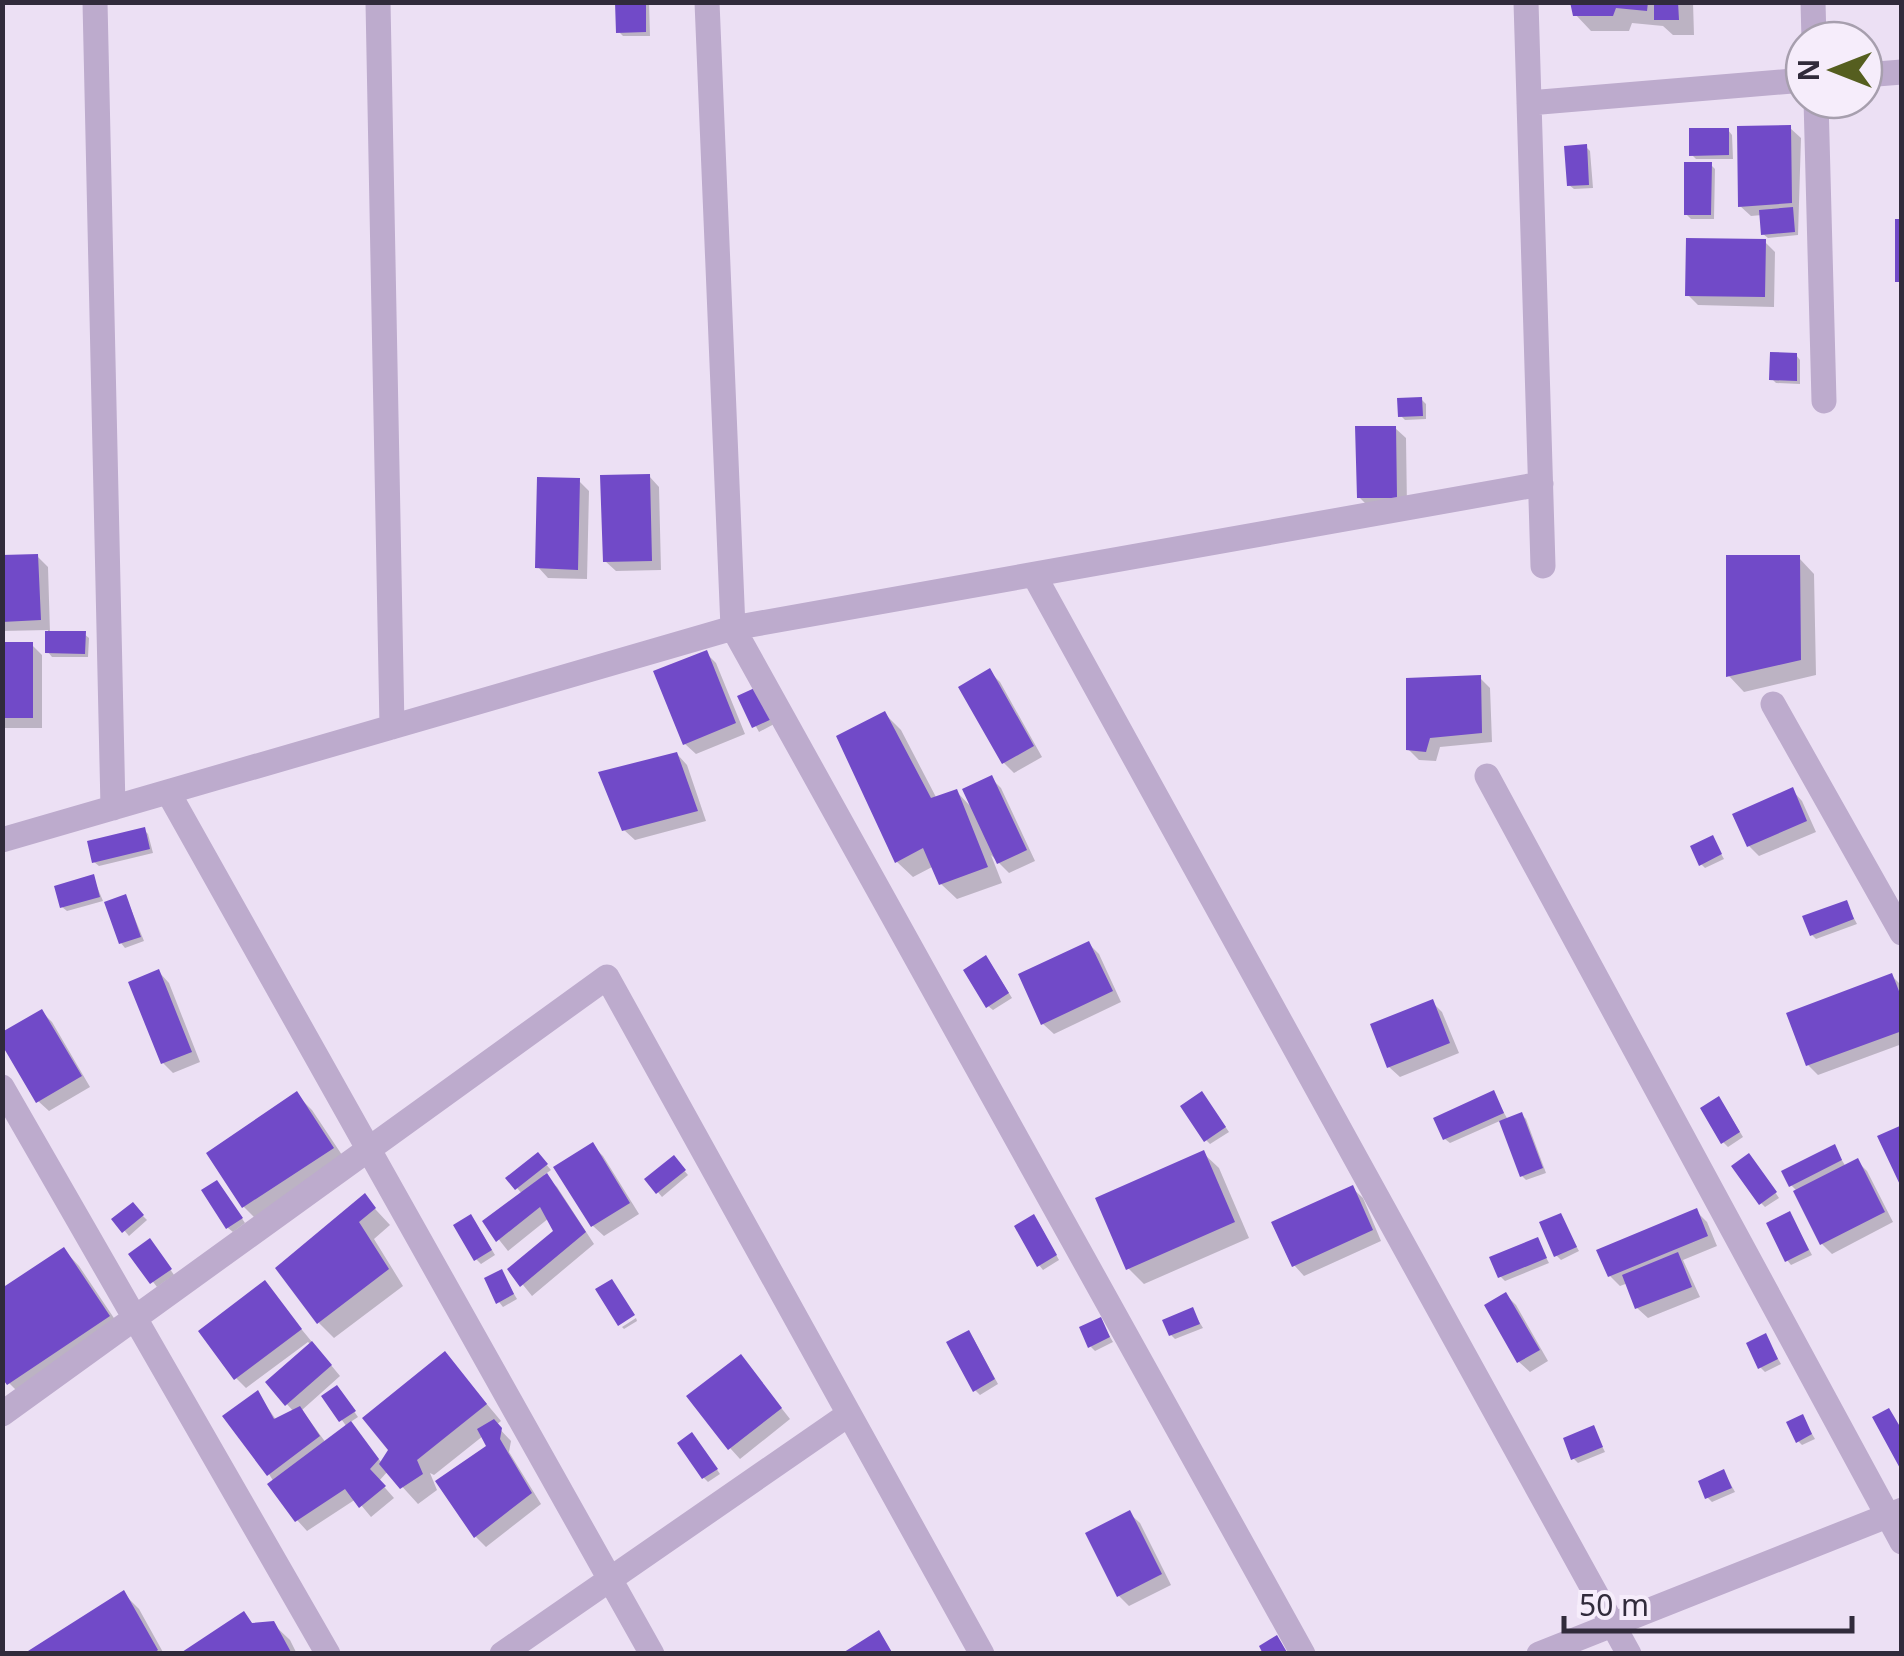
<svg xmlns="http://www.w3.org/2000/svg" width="1904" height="1656" font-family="'Noto Sans',sans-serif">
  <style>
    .shadow { fill: #0003 }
    .building { fill: #714ac8 }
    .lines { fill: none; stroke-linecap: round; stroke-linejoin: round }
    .minor { stroke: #bdabcd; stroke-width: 25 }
  </style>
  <rect width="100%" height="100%" fill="#ece0f4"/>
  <path class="shadow" d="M618 2H649L650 36H623L619 32Z
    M1573 2H1693L1694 35H1673L1663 26 1632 23 1629 31H1591L1575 14Z
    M1790 128 1801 138 1798 235 1768 238 1763 234 1762 215 1751 216 1740 206Z
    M1728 130 1732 135 1733 159H1696L1692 155Z
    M1586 147 1590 151 1593 188 1574 189 1569 185Z
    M1711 165 1715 169 1714 219H1691L1686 214Z
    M1765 242 1775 252 1774 307 1698 305 1688 295Z
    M1796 355 1800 360V384L1776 383 1772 379Z
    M1421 399 1426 404V419L1405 420 1401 416Z
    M1395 428 1406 438 1407 508H1370L1359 497Z
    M649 476 659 487 661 570 616 571 605 561Z
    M579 481 589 491 587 579 548 578 538 567Z
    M37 556 48 567 50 633 84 634 89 638 88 657H52L48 652V630L2 631V558Z
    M1799 558 1814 574 1816 675 1744 692 1729 676Z
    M2 645H32L42 655V728H2Z
    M706 653 716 663 745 734 696 754 685 744Z
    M990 672 1000 682 1042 757 1014 773 1004 763Z
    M1480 678 1490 688 1492 742 1440 747 1436 761 1419 760 1408 749Z
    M740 697 776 723 759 732Z
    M885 714 901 730 937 799 956 791 972 808 991 778 1001 788 1035 861 1009 873 991 855 1002 883 957 899 941 884 934 866 913 877 897 862Z
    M677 754 687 765 706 821 635 840 624 830Z
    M1792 790 1802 801 1816 832 1759 856 1749 846Z
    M144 830 148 834 153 853 99 866 94 862Z
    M1712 838 1724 859 1705 868 1701 864Z
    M93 877 103 901 67 911 62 907Z
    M126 897 144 941 125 948 121 943Z
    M1846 903 1857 924 1816 939 1812 935Z
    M1089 944 1099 954 1121 1002 1054 1034 1043 1024Z
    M990 963 1012 998 993 1010 988 1006Z
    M159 972 169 983 200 1062 173 1073 163 1063Z
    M1891 975 1902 986V1044L1818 1075 1808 1065Z
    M1432 1002 1442 1012 1459 1053 1400 1077 1389 1067Z
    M42 1012 52 1022 90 1087 49 1111 38 1101Z
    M1493 1093 1508 1120 1522 1115 1526 1119 1546 1173 1526 1180 1522 1176 1502 1120 1450 1143 1445 1139Z
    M297 1095 312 1110 348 1164 260 1223 244 1207 209 1153Z
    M1206 1099 1229 1132 1210 1144 1206 1140Z
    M1723 1104 1743 1137 1728 1147 1723 1142Z
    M592 1145 603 1156 639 1214 604 1236 593 1226 557 1167Z
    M1834 1147 1846 1167 1857 1161 1867 1171 1893 1222 1832 1254 1822 1244 1797 1191 1791 1185Z
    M1203 1153 1219 1168 1249 1238 1144 1284 1128 1268Z
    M538 1155 551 1170 544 1175 557 1187 594 1244 532 1296 511 1270 556 1232 549 1218 508 1251 485 1222 522 1194 509 1178Z
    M673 1158 688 1175 662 1197 647 1179Z
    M1753 1160 1779 1198 1765 1207 1761 1203Z
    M221 1187 245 1223 233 1232 228 1228Z
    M1352 1188 1363 1198 1381 1241 1304 1276 1294 1265Z
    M364 1197 390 1225 374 1239 403 1286 334 1338 319 1323Z
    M132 1205 147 1220 129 1236 115 1219Z
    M1696 1211 1707 1222 1717 1246 1683 1260 1700 1297 1648 1318 1637 1308 1628 1283 1620 1286 1610 1276Z
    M1790 1214 1812 1255 1791 1265 1787 1260Z
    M1560 1216 1579 1251 1561 1260 1556 1255Z
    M475 1222 495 1255 481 1264 476 1259Z
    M1038 1222 1059 1260 1043 1270 1039 1265Z
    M1537 1240 1549 1263 1505 1281 1500 1276Z
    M154 1245 174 1275 157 1287 132 1254Z
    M64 1250 79 1266 124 1333 25 1399 9 1383Z
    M501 1272 517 1299 503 1307 499 1302Z
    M270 1291 340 1376 302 1410 326 1443 347 1427 325 1397 341 1393 358 1417 349 1423 382 1463 445 1354 501 1421 496 1425 511 1441 509 1452 541 1504 486 1547 476 1537 489 1446 483 1436 434 1475 430 1473 437 1490 418 1504 388 1471 379 1481 394 1498 371 1517 356 1499 307 1531 297 1520 269 1474 257 1393 277 1421 294 1412 268 1383 311 1345 308 1342 246 1388 236 1378Z
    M1506 1295 1516 1305 1548 1361 1530 1372 1519 1362Z
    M1192 1310 1203 1328 1175 1339 1171 1335Z
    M636 1318 637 1321 624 1329 622 1327Z
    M1100 1320 1113 1342 1095 1351 1091 1347Z
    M1765 1336 1781 1364 1765 1372 1760 1367Z
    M973 1338 998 1384 980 1395 975 1390Z
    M741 1357 790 1419 740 1459 730 1448Z
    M1802 1417 1815 1439 1802 1445 1798 1441Z
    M1593 1428 1605 1452 1578 1463 1574 1459Z
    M696 1439 720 1474 708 1482 704 1478Z
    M1724 1472 1735 1492 1712 1502 1707 1497Z
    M1129 1513 1140 1523 1171 1585 1129 1606 1119 1596Z
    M123 1593 139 1609 164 1654H33Z
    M243 1614 255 1626 273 1624 290 1640 297 1654H184Z"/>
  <path class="building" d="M615 2H646V32L616 33Z
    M1570 2H1648L1647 11 1616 8 1613 16H1573Z
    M1654 2H1678L1679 20H1654Z
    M1791 125 1792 203 1738 207 1737 126Z
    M1689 128H1729V155L1689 156Z
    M1587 144 1589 185 1567 186 1564 146Z
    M1684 162H1712L1711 215H1684Z
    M1793 207 1795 232 1761 235 1759 210Z
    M1895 219H1902V282H1895Z
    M1686 238 1766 239 1765 297 1685 296Z
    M1770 352 1797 353V381L1769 380Z
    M1422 397 1423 416 1398 417 1397 398Z
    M1355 426H1396L1397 498H1357Z
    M650 474 652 561 603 562 600 475Z
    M537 477 580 478 578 570 535 568Z
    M38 554 41 620 2 622V555Z
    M1726 555H1800L1801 660 1726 677Z
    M45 631H86L85 654 45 653Z
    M2 642H33V718H2Z
    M707 650 736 723 683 745 653 671Z
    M990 668 1034 746 1002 764 958 687Z
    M1481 675 1482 733 1430 738 1426 752 1406 750V678Z
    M759 686 774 718 752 728 737 696Z
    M885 711 931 798 957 789 988 867 939 885 923 848 895 863 836 736Z
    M677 752 698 811 622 831 598 772Z
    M992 775 1027 850 997 864 962 789Z
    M1793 787 1807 821 1747 847 1732 814Z
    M145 827 150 849 92 863 87 841Z
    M1713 835 1722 854 1699 866 1690 846Z
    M94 874 100 897 60 908 54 886Z
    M126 894 141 937 119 944 104 902Z
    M1847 900 1854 919 1810 936 1802 916Z
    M1089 941 1113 991 1041 1025 1018 974Z
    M986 955 1009 993 986 1008 963 970Z
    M159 969 192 1052 161 1064 128 982Z
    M1892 973 1902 999V1031L1806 1066 1786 1013Z
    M1433 999 1450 1043 1387 1068 1370 1024Z
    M42 1009 82 1076 36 1103 2 1045V1032Z
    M1494 1090 1504 1113 1443 1140 1433 1118Z
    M297 1091 334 1148 242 1208 206 1153Z
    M1202 1091 1226 1127 1204 1142 1180 1106Z
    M1719 1096 1740 1132 1721 1144 1700 1108Z
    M1522 1112 1543 1168 1520 1177 1499 1121Z
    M1902 1125V1189L1877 1136Z
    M593 1142 630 1203 591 1227 553 1167Z
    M1835 1144 1842 1160 1789 1187 1781 1171Z
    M1204 1150 1235 1222 1126 1270 1095 1198Z
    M538 1152 548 1164 515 1190 505 1178Z
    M1749 1153 1777 1192 1759 1205 1731 1166Z
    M674 1155 686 1170 656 1194 644 1179Z
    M1858 1158 1885 1212 1820 1245 1793 1191Z
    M547 1173 586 1232 520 1287 507 1269 553 1231 540 1207 496 1242 482 1221Z
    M217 1180 243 1218 226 1229 201 1190Z
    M1353 1185 1373 1230 1292 1267 1271 1222Z
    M365 1193 376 1208 359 1222 389 1269 317 1324 275 1268Z
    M133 1202 144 1215 122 1233 111 1219Z
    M1697 1208 1708 1236 1608 1277 1596 1250Z
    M1790 1211 1809 1250 1785 1262 1766 1223Z
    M1561 1213 1577 1247 1554 1257 1539 1222Z
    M471 1214 492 1250 474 1261 453 1225Z
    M1034 1214 1057 1255 1037 1267 1014 1226Z
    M1538 1237 1547 1258 1498 1278 1489 1257Z
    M150 1238 172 1269 150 1284 128 1254Z
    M64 1247 110 1316 7 1385 2 1378V1288Z
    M1678 1252 1692 1287 1635 1309 1622 1275Z
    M502 1269 514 1294 496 1304 484 1278Z
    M612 1279 635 1315 618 1326 595 1289Z
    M265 1280 302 1329 234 1380 198 1331Z
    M1506 1292 1540 1350 1517 1363 1484 1305Z
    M1193 1307 1200 1324 1169 1336 1162 1320Z
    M1101 1317 1110 1337 1088 1348 1079 1327Z
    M969 1330 995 1379 973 1392 946 1342Z
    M1766 1333 1778 1359 1758 1369 1746 1343Z
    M312 1341 332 1365 285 1406 265 1382Z
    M445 1351 487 1404 417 1460 423 1474 400 1489 379 1464 388 1450 362 1418Z
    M741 1354 782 1408 728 1450 686 1396Z
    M337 1385 356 1411 339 1422 321 1396Z
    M258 1390 274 1419 300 1406 320 1436 267 1476 222 1416Z
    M1889 1408 1902 1430V1472L1872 1417Z
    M1803 1414 1812 1434 1796 1443 1786 1422Z
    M494 1419 502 1428 500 1439 532 1493 474 1538 435 1481 486 1446 477 1429Z
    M351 1421 379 1459 370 1469 386 1486 359 1508 345 1489 295 1522 267 1484Z
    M1594 1425 1603 1447 1571 1460 1563 1438Z
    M692 1432 718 1469 702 1479 677 1443Z
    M1724 1469 1732 1488 1705 1499 1698 1481Z
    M1130 1510 1162 1574 1117 1597 1085 1533Z
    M124 1590 158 1650 153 1654H30L28 1651Z
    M244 1611 252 1623 274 1621 292 1654H179Z
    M879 1630 893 1654H841Z
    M1277 1635 1288 1654H1263L1259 1646Z"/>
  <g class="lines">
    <path class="minor" d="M95 2 113 808
      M378 2 392 727
      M707 2 733 628 1303 1654
      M1526 2 1543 566
      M1813 2 1814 40
      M1864 75 1902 72
      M1816 100 1824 401
      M1529 103 1804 80
      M1034 575 1629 1654
      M1773 704 1902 933
      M1487 776 1902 1542
      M168 792 652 1654
      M2 840 733 628 1541 484
      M2 1087 328 1654
      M2 1414 607 977 982 1654
      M502 1654 849 1414
      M1539 1654 1902 1510"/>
  </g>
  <rect width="1904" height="1656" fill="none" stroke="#312b3b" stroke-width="10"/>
  <g transform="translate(1834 70) rotate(270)"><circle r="48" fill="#f6edfb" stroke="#a79fae" stroke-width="2.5"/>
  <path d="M0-8L18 38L0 25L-18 38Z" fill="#555e1f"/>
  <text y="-15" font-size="28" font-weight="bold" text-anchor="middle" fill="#312b3b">N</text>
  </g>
  <path d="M1564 1616v15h288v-15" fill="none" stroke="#312b3b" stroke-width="5"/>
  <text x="1579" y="1616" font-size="30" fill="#312b3b" stroke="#f6edfb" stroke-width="8" paint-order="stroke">50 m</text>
</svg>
